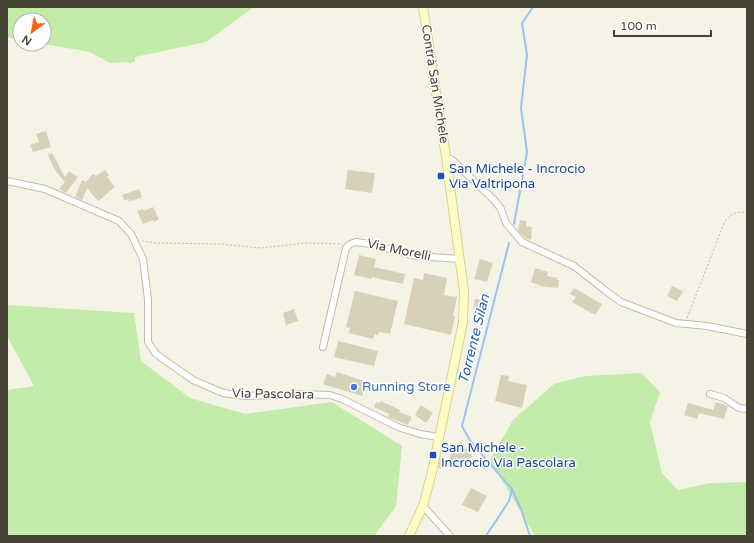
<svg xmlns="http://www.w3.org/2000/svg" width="754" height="543" font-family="'Varela Round',sans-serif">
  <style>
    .green { fill: #c3ecab }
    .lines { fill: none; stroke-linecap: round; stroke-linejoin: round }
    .stream { stroke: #9dc1f7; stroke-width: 2 }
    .building { fill: #d7d1ba }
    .street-casing { stroke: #c1bda8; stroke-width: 8 }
    .secondary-casing { stroke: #d8d392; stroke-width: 10 }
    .path { stroke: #c4bc98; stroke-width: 1; stroke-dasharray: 2 2; stroke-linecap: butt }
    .street { stroke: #fff; stroke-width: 6 }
    .secondary { stroke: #fffcc6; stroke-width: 8 }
    .transit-dot { fill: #1a4fb4; stroke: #fff; stroke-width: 1.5 }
    .shop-dot { fill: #3f7fe0; stroke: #fff; stroke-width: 1.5 }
    .labels { text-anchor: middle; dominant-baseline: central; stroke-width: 3; stroke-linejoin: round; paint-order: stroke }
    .street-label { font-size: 13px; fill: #484435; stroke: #fff }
    .transit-label { font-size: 13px; fill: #164399; stroke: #fff; text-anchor: start }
    .shop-label { font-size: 13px; fill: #366cbe; stroke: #fff; text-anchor: start }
    .water-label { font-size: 14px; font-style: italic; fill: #2461be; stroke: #fff }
  </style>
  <rect width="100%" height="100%" fill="#f4f3e6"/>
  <path class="green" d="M7 7H256H254L206 42 135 57V61L131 63 124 62 110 63 90 52 44 44V20H20V40L7 37Z
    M7 305 134 313 141 361 190 398 245 414 332 402 402 446 396 506 374 536H7V390L34 386 7 336Z
    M642 373 660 392 650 422 662 473 678 490 711 483 747 482V536H535L490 460 513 420 554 384 586 376Z"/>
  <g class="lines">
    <path class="stream" d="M514 224 527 152 521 108 527 55 522 23 533 7
      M512 489 521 509 530 536
      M486 536 509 501 512 489 471 442 462 426 509 243"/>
  </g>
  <path class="building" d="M46 131 51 147 33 152 30 145 39 142 36 134Z
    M52 153 65 177 69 171 78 177 66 193 59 189 65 182 57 173 50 160 48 155Z
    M105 170 109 175 107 177 115 187 98 201 87 188 82 200 75 197 82 180 86 182 93 174 96 176Z
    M348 170 375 173 372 193 345 189Z
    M139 189 142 197 132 201 131 199 130 202 128 199 125 201 122 195Z
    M153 207 159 219 154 222 153 220 143 224 137 211 142 209 144 211Z
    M520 220 526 221V226L532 227 531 240 525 238 518 231Z
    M359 255 376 259 374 267 405 274 403 284 372 277 371 279 354 275Z
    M480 259 493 263 487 282 474 279Z
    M535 268 548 272 547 276 557 278V280H559L558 288 541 286 531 282Z
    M424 273 447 278 444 295 457 297 453 316 455 317 451 335 404 324 414 278 423 280Z
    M672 286 683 291 677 301 667 296Z
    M574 288 602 304 595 315 572 302 576 297 570 294Z
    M355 291 398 301 390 334 379 332 378 335 375 334 373 339 349 333 350 328 346 327Z
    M475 299 485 301 484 311 473 309Z
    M294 309 298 321 286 325 283 313Z
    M338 341 378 351 374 366 334 357Z
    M337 372 367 382 362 396 323 384 327 374 335 377Z
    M501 375 509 376 508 381 527 385 522 408 495 401Z
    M381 401 400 410 399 412 412 417 408 425 388 417 389 414 374 407 376 402 380 403Z
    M716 402 728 406 724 419 699 413 697 419 684 415 688 403 713 410Z
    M421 405 433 413 426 423 415 415Z
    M461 442 473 457 448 467V465H444V469L438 468 440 459 449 460 453 445Z
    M471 488 487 496 478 512 462 505Z"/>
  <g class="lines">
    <g class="street-casing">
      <path id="street" d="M446 157 452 160 494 200 501 209 506 223 522 242 574 266 606 291 621 302 676 323 707 326 747 334
        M7 181 45 189 119 221 131 234 143 259 148 299V342L156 354 193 380 223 393 245 396 298 394 330 395 342 399 398 427 420 434 439 437
        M323 347 346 248 350 244 356 242 370 244 416 256 460 259
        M710 394 724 398 739 408 747 409
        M423 506 450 536"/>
    </g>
    <g class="secondary-casing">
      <path id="secondary" d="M409 536 423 506 432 472 463 322 464 291 446 157 423 7"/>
    </g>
    <path class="path" d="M142 241 157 243 220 244 261 248 306 243 342 244
      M687 318 725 221C732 213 737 211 747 213"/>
    <use href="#street" class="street"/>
    <use href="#secondary" class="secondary"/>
  </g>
  <g class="transit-dot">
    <rect x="437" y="172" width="8" height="8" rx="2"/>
    <rect x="429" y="451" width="8" height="8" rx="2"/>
  </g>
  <circle class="shop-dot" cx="354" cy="387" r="4"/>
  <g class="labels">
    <g class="street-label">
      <text transform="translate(435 84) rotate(81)">Contrà San Michele</text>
      <text transform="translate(399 250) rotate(12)">Via Morelli</text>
      <text transform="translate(273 394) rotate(1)">Via Pascolara</text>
    </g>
    <g class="transit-label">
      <text x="449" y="169">San Michele - Incrocio<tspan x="449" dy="15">Via Valtripona</tspan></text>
      <text x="441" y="448">San Michele -<tspan x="441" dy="15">Incrocio Via Pascolara</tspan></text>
    </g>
    <g class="shop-label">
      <text x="362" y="387">Running Store</text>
    </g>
    <g class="water-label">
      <text transform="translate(474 339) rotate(-76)">Torrente Silan</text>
    </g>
  </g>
  <rect width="754" height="543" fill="none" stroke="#484435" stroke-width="16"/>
  <g transform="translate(32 32) rotate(212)"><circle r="19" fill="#ffffff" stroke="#b6b4ae"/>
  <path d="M0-3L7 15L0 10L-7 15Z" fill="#ff6113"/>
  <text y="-6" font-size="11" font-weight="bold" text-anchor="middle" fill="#484435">N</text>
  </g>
  <path d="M614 30v6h97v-6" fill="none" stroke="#484435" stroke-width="2"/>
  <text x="620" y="30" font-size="12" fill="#484435" stroke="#ffffff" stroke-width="3" paint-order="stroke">100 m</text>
</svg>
